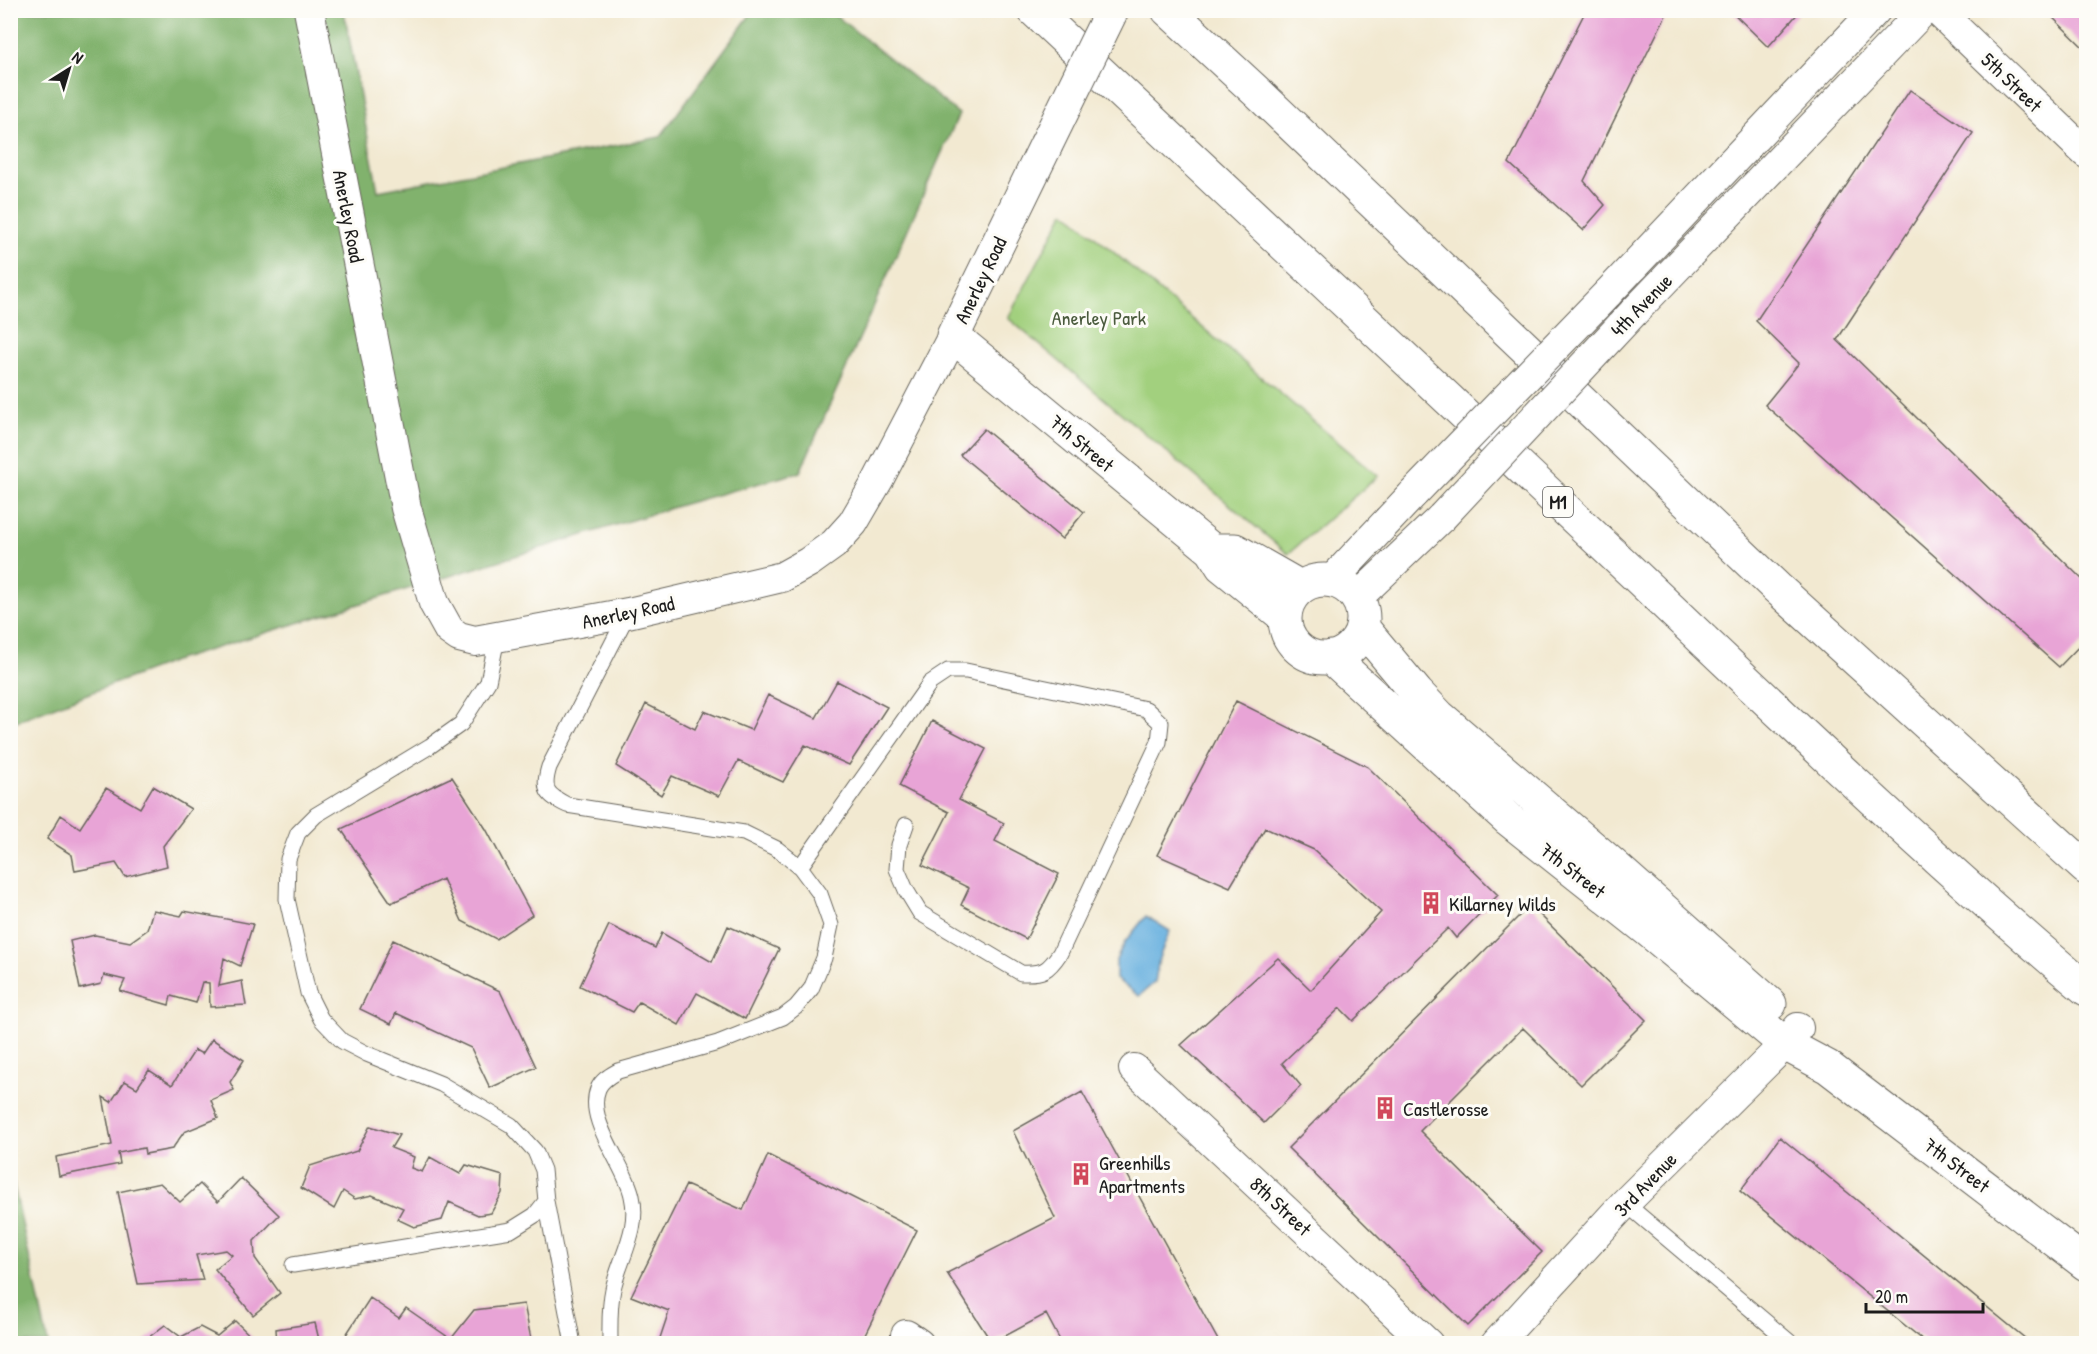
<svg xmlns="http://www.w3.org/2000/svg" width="2097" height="1354" font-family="'Patrick Hand',sans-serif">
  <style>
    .green { fill: #a2d07e; stroke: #5f764d; stroke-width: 1.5 }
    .forest { fill: #81b26d; stroke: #4e6744; stroke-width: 1.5 }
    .water { fill: #67b0df; stroke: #42667e; stroke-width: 1.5 }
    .building { fill: #e8a4d6 }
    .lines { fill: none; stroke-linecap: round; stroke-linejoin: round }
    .service-casing { stroke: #67645b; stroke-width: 17 }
    .minor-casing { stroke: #67645b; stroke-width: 32 }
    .tertiary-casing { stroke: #67645b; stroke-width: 35 }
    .motorway-casing { stroke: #67645b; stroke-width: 35 }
    .service { stroke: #fff; stroke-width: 15 }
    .minor { stroke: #fff; stroke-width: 30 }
    .tertiary { stroke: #fff; stroke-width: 33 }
    .motorway { stroke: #fff; stroke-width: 33 }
    .minor-bridge-casing { stroke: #67645b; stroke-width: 32; stroke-linecap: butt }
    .tertiary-bridge-casing { stroke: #67645b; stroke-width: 35; stroke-linecap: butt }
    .minor-bridge { stroke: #fff; stroke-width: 30 }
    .tertiary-bridge { stroke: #fff; stroke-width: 33 }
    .labels { text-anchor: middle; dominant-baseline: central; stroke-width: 6; stroke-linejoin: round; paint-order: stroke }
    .shield { fill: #fdfcf7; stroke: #605f5e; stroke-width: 1.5 }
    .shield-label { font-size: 18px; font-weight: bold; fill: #1c1c1c }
    .street-label { font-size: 20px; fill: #1c1c1c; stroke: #fdfcf7 }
    .park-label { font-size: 20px; fill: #4b5b3e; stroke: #fdfcf7 }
    .poi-label { font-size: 20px; fill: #1c1c1c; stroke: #fdfcf7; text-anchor: start }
  </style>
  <rect width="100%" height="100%" fill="#fdfcf7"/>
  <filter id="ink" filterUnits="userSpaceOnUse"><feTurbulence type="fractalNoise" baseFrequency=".0167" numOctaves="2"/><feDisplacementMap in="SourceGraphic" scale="12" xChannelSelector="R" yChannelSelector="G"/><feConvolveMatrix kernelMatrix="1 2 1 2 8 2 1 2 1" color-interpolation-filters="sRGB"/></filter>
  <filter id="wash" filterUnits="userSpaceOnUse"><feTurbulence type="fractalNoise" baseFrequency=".008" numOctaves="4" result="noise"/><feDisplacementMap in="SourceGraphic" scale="24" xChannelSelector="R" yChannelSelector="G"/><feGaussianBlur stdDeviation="1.35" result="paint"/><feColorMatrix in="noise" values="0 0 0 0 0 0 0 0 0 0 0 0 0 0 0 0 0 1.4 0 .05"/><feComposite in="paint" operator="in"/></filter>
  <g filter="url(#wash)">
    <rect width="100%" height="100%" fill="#f2e9d1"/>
    <path class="green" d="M1065 211 1378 476 1288 554 1008 318Z"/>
    <path class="forest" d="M11 11H344L378 191 660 137 753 11H830L959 114 800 472 684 504 174 661 11 723Z
      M11 1173 48 1343H11Z"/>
    <path class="water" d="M1146 916 1170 931 1159 958 1155 982 1139 996 1116 979V960L1125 942Z"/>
    <g id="blocks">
      <path class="building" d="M1586 10 1668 11 1584 181 1605 205 1583 230 1509 163Z
        M1730 10H1801L1768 47Z
        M2045 10H2086V50Z
        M1910 90 1973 133 1837 340 2086 583V639L2059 667 1765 405 1799 363 1756 321Z
        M984 429 1084 512 1062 539 960 455Z
        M837 681 887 707 849 765 805 745 783 782 738 761 719 796 672 776 661 795 616 766 646 704 695 729 704 711 751 730 768 695 816 718Z
        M1236 701 1368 767 1498 895 1456 938 1448 928 1353 1021 1340 1008 1282 1063 1301 1086 1264 1123 1181 1045 1278 958 1311 990 1381 912 1314 850 1265 828 1230 887 1157 855Z
        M932 721 986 749 959 800 1004 823 995 841 1059 874 1026 939 961 905 969 888 922 865 949 812 899 786Z
        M452 777 486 829 532 915 496 939 462 921 443 879 391 903 341 829Z
        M153 786 191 809 163 846 167 866 125 877 116 863 75 871 72 855 47 839 61 815 80 828 106 788 140 808Z
        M1530 905 1646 1020 1581 1085 1523 1028 1420 1131 1542 1252 1468 1326 1288 1148Z
        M153 910 181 916 184 911 253 924 240 966 224 958 219 986 242 981 246 1005 210 1007 209 983 202 982 196 1003 171 996 169 1005 120 991 125 980 104 975 101 984 80 989 70 941 95 935 130 942 147 930Z
        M609 925 655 948 662 933 712 962 728 926 779 949 745 1019 697 993 679 1025 639 1002 632 1012 580 986Z
        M393 940 500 991 536 1067 490 1088 471 1048 396 1013 391 1024 360 1009Z
        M212 1039 244 1060 230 1082 234 1090 211 1100 218 1118 184 1132 172 1149 145 1154 144 1148 118 1153 120 1164 59 1176 56 1157 112 1145 103 1097 111 1102 125 1081 137 1088 149 1070 172 1085 195 1050 202 1054Z
        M1082 1092 1220 1344H1062L1046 1314 992 1343 947 1273 1055 1218 1013 1131Z
        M370 1126 399 1135 391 1148 414 1157 411 1168 422 1172 430 1157 460 1174 466 1165 503 1176 502 1193 491 1213 478 1215 449 1202 442 1220 414 1227 397 1219 403 1208 372 1195 355 1199 343 1191 334 1209 301 1188 310 1166 357 1151Z
        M1780 1137 2032 1344H1928L1740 1191Z
        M768 1155 917 1230 860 1344H658L669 1311 631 1296 686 1185 743 1210Z
        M241 1178 279 1215 254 1241 255 1258 280 1293 253 1315 215 1269 232 1255 226 1250 196 1255 203 1280 138 1284 118 1192 160 1183 180 1202 200 1184 218 1202Z
        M370 1298 399 1318 406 1308 451 1339 474 1310 524 1304 532 1344H340Z
        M235 1321 259 1344H140L165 1325 181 1337 200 1327 217 1336Z
        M315 1323 320 1344H277L276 1329Z"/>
    </g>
  </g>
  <g filter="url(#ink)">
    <use href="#blocks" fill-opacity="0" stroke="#67645b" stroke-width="1.5"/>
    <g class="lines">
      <g class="service-casing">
        <path id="service" d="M800 867 930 683 948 671H966L1146 709 1161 723 1159 742 1060 953C1048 971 1043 974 1021 973L920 913 906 890 897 869 899 845 906 825
          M546 1201 573 1344
          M1625 1203 1792 1344
          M293 1265 511 1230 535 1215 546 1201 543 1170 535 1151 511 1125 441 1084 367 1054 342 1041 321 1019 308 993 287 899 288 859 298 833 316 815 430 746 461 724 488 682 497 638
          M610 1344C610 1325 609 1307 613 1289 620 1257 640 1230 632 1196 626 1165 585 1121 598 1089 601 1080 611 1075 618 1071L718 1043 783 1017 796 1007 811 989 824 958 831 925 820 894 800 867 777 849 744 833 567 805C547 795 542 790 549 767L628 613"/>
      </g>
      <g class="minor-casing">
        <path id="minor" d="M309 10 406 508 434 603 449 630 459 637 475 641 628 613 782 577 809 562 834 544 853 523 878 480 953 336
          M1937 10 2086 153
          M1607 294 1876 10
          M1633 313 1924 10
          M1332 580 1414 493
          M1357 598 1442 517
          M1134 1069 1428 1344
          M906 1335 919 1344
          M1496 1344 1625 1203 1785 1044 1798 1028"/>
      </g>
      <g class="tertiary-casing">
        <path id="tertiary" d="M1046 145 953 336 1212 550 1222 566 1285 617
          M1212 550H1235L1300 587
          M1285 619a39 39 0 1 1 78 0a39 39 0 1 1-78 0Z
          M1362 627 1417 693 1439 716 1612 864 1770 1004
          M1331 657 1508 819 1648 930 1785 1044 1828 1067 2086 1264"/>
      </g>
      <g class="motorway-casing">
        <path id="motorway" d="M1034 10C1235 197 1434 386 1634 574 1782 715 1930 857 2086 989
          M1168 10 1259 94 1777 588 2086 868"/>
      </g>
      <use href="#service" class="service"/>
      <use href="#minor" class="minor"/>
      <use href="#tertiary" class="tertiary"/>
      <use href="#motorway" class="motorway"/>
      <g class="minor-bridge-casing">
        <path id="minor-bridge" d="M1414 493 1607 294
          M1442 517 1633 313"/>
      </g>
      <g class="tertiary-bridge-casing">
        <path id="tertiary-bridge" d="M1046 145 1112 10"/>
      </g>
      <use href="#minor-bridge" class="minor-bridge"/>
      <use href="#tertiary-bridge" class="tertiary-bridge"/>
    </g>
  </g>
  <defs>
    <g id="building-bare" transform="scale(1.8)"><path d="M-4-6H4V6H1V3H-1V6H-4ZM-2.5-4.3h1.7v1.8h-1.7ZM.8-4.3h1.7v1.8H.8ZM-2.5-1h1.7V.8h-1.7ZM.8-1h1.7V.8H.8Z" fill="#d1495b" stroke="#fdfcf7" stroke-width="2.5" paint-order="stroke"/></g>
  </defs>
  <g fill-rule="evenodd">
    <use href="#building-bare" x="1431" y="903"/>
    <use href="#building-bare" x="1385" y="1108"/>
    <use href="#building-bare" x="1081" y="1174"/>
  </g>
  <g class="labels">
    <rect class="shield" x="1543" y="487" width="30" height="30" rx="4.5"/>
    <g class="shield-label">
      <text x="1558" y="502">M1</text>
    </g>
    <g class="street-label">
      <text transform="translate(2012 82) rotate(44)">5th Street</text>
      <text transform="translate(349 216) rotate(79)">Anerley Road</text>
      <text transform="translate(980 280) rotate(-64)">Anerley Road</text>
      <text transform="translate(1641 305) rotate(-46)">4th Avenue</text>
      <text transform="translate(1082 443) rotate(40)">7th Street</text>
      <text transform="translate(628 612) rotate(-12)">Anerley Road</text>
      <text transform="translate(1573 870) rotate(38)">7th Street</text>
      <text transform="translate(1957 1165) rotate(37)">7th Street</text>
      <text transform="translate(1645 1184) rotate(-46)">3rd Avenue</text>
      <text transform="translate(1281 1206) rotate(43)">8th Street</text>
    </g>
    <g class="park-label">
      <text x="1099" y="317">Anerley Park</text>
    </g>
    <g class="poi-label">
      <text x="1449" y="903">Killarney Wilds</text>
      <text x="1403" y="1108">Castlerosse</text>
      <text x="1099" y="1162">Greenhills<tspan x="1099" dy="23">Apartments</tspan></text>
    </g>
  </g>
  <rect width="2097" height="1354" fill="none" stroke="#fdfcf7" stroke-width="36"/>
  <g transform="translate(69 69) rotate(37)" stroke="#fdfcf7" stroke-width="4.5" paint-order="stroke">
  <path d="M0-4.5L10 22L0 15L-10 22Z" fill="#1c1c1c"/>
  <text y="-9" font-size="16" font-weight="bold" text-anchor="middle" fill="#1c1c1c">N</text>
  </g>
  <path d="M1866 1303v9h117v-9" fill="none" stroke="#1c1c1c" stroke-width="3"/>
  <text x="1875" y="1303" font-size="18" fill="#1c1c1c" stroke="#fdfcf7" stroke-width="4.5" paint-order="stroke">20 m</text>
</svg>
